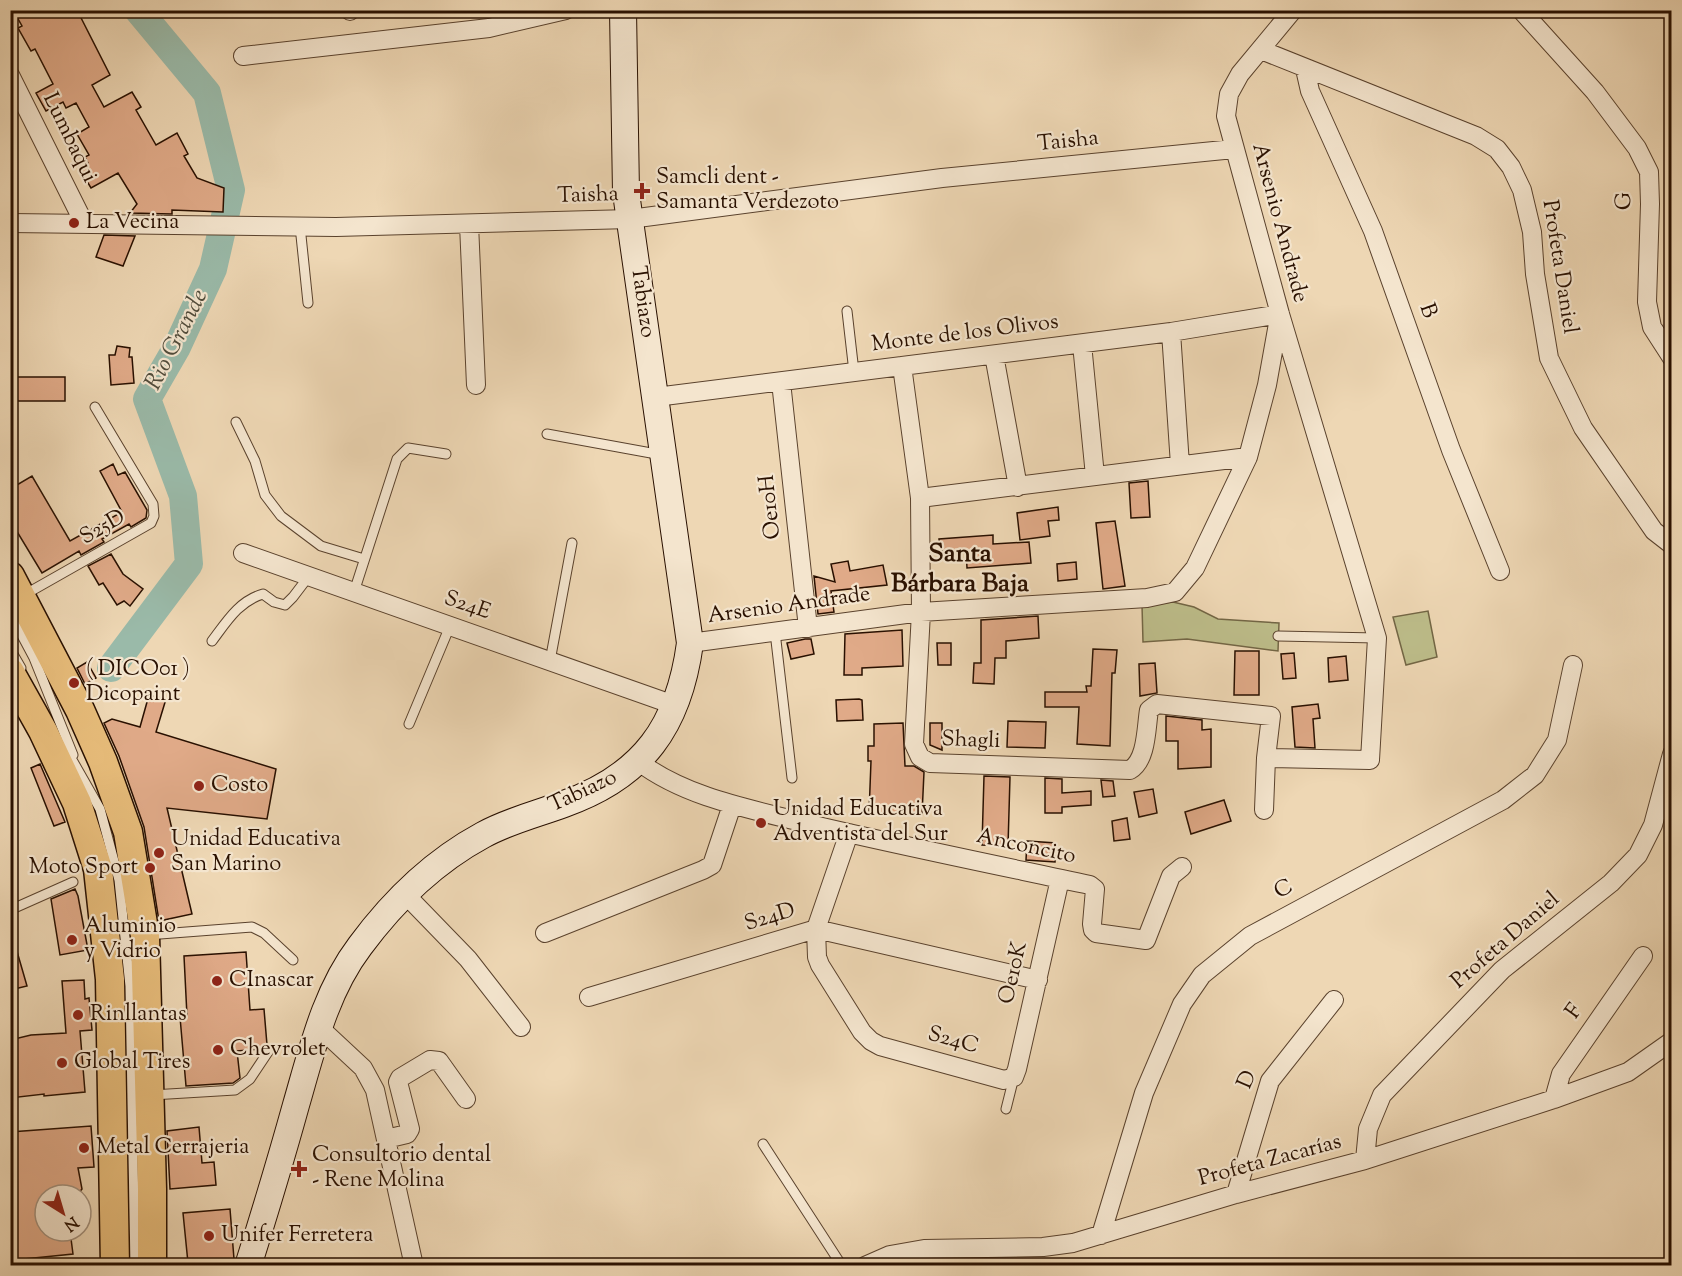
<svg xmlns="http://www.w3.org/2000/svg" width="1682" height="1276" font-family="'Sorts Mill Goudy',serif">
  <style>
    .green { fill: #bdbd8a; stroke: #736645; stroke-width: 1.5 }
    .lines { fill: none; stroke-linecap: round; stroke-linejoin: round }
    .river { stroke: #9abaa9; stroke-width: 28 }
    .building { fill: #e0aa88; stroke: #291000; stroke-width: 1.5 }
    .lane-casing { stroke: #5a422d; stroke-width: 11 }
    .street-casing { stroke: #5a422d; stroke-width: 20 }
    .secondary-casing { stroke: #291000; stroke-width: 28 }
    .primary-casing { stroke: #291000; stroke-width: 31 }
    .lane { stroke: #f4e5ce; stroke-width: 9 }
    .street { stroke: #f4e5ce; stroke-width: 18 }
    .secondary { stroke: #f4e5ce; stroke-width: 26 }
    .primary { stroke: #e7bc7a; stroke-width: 28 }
    .poi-dot { fill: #8f2418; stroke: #f4e5ce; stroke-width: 2 }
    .labels { text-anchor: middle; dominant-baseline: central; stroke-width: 4.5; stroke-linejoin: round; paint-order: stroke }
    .street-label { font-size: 22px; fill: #291000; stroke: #f4e5ce }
    .poi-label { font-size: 22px; fill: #291000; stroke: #f4e5ce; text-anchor: start }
    .water-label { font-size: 24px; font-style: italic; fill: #514c3b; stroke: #f4e5ce }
    .quarter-label { font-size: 26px; font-weight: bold; fill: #291000; stroke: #f4e5ce }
  </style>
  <rect width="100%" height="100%" fill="#eed7b4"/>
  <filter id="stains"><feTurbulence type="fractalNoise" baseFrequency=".00333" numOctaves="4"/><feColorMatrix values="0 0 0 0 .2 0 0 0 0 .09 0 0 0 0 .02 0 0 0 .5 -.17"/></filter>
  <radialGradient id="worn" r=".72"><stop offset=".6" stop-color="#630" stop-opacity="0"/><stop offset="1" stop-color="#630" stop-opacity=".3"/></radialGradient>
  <path class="green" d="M1173 602 1194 607 1218 619 1279 623 1278 651 1187 639 1143 642 1142 605Z
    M1428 611 1437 657 1406 665 1393 617Z"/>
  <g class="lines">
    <path class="river" d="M111 668 189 564 183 496 147 399 177 347 213 269 231 190 207 93 138 10"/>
  </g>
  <path class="building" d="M13 10H77L110 75 92 85 104 107 132 92 141 107 136 110 156 145 177 133 188 154 184 156 197 178 224 188 223 212 172 210V214L130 213 137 204 118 173 91 188 79 168 88 163 85 157 89 155 77 134 89 127 76 103 66 108 63 102 46 111 36 93 53 84 35 49 31 51 18 28 22 26Z
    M104 235 135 236 123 266 96 257Z
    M117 346 130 348 129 357H132L134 383 111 385 109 355H115Z
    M10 377H65V401H18L15 396 10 394Z
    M113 464 118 475 125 472 147 510 146 518 131 527 129 524 102 539 104 542 81 555 79 551 42 573 10 520V489L32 476 70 541 122 512 100 471Z
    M1148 481 1150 517 1131 518 1129 483Z
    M1058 507 1059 520 1048 521 1050 536 1020 540 1017 513Z
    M1115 521 1125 586 1103 589 1096 523Z
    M993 535V544L1029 542 1031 563 967 568 966 549 940 551 939 539Z
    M111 554 123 574 143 589 130 606 124 601 117 605 103 583 99 585 88 566Z
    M848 561 850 571 883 565 887 585 831 591 834 612 818 614 814 576 835 582 831 564Z
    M1076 562 1077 579 1058 581 1057 564Z
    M1038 616 1039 638 1006 641V658H995L994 684 973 683 974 663H981V620Z
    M902 630 903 666 862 668V675H844L845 634Z
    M805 639H811L814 654 791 659 787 643Z
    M937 643H951V665H938Z
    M1093 649 1117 650 1115 673H1112L1110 746 1077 744 1079 707H1045V692H1087L1086 686H1091Z
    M1235 651H1259V695H1234Z
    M1294 653 1296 678 1283 679 1281 654Z
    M1346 656 1348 680 1329 682 1328 658Z
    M87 662 96 678 85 684 77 668Z
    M1155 663 1157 693 1140 696 1139 664Z
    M149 695 166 699 156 732 276 769 267 819 167 808 192 914 159 921 144 827 119 756 104 723 112 719 140 727Z
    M859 699 862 700 863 720 837 721 836 700Z
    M1318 704 1320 718 1313 719 1315 748 1295 747 1292 707Z
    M1166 716 1202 720V730L1211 729V767L1178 769V741H1166Z
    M1008 721 1046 722 1045 748 1007 747Z
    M903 723 905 766H914L924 772 922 815 869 814 871 761H868V746H874V724Z
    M930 723H942V750L930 745Z
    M40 764 65 822 54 826 31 768Z
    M984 776 1010 777 1008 846 982 845Z
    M1045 778 1062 779V793L1091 791V805L1062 807V813H1045Z
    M1101 780 1113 781 1115 796 1103 797Z
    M1153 789 1157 813 1139 817 1134 792Z
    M1224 800 1231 821 1191 834 1185 812Z
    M1127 818 1130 839 1114 841 1112 821Z
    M1027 841 1056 843 1055 862 1026 860Z
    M75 889 78 896 88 950 60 955 51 899Z
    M14 941 27 986 10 990V942Z
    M246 952 250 1010 264 1009 267 1045 262 1049 237 1051 240 1078 233 1083 186 1086 180 1017 187 1016 184 956Z
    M84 980 85 999 89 998 92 1030 80 1031 85 1092 44 1096V1094L10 1098V1040L31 1035 66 1033 62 981Z
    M91 1126 94 1167 78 1168 82 1189 77 1195H45V1231H70L73 1254 14 1260 10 1224V1132Z
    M199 1127 202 1163 214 1162 216 1185 170 1189 167 1131Z
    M230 1209 234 1259 188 1263 183 1213Z"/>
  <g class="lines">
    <g class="lane-casing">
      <path id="lane" d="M300 226 308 303
        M847 311 854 372
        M10 406 11 401
        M236 422 255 461 265 495 281 516 321 546 364 559
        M547 434 662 455
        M354 592 397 459 408 448 446 454
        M24 595 151 523 154 516 153 504 95 407
        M10 613 34 658 73 755
        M775 632 792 778
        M1278 636 1377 638
        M212 641C227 621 239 601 263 594L274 602 285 605 293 597 309 576
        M10 649 21 668
        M550 661 572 543
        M409 724 450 626
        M67 751 100 809 119 880 130 986 135 1266
        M10 910 73 882
        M147 935 252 927 264 933 293 960
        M152 1095 235 1090 250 1079 268 1052
        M1006 1109 1014 1077
        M763 1144 842 1266"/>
    </g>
    <g class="street-casing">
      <path id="street" d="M350 10V11
        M1521 10 1595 92 1637 148 1649 172 1650 204 1647 302 1652 327 1672 358
        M1261 50 1476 136 1497 149 1511 167 1522 190 1532 232 1535 274 1549 358 1583 428 1654 531 1672 545
        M243 56 489 28 566 10
        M1305 69 1310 91 1373 231 1451 450 1500 571
        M10 75 84 223
        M10 223 336 227 630 219 942 178 1234 149
        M469 224 476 385
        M1171 332 1180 465
        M1082 344 1095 476
        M994 355 1018 487
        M902 366 920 498 921 612 914 744 920 757 930 763 1130 770C1147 760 1146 728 1149 710L1157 704 1271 716 1266 758 1264 810
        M781 382 808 628
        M656 397 1171 332 1280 314
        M920 498 1248 457
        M243 553 674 705
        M690 643 921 612 1147 598 1175 592 1195 568 1248 457 1267 385 1279 318
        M1266 758 1370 760 1377 638 1280 314 1226 116 1229 94 1240 74 1293 10
        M639 762C687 798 751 809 809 824 902 846 996 865 1090 885L1095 889 1092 924 1093 930 1096 933 1146 940 1171 876 1182 867
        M849 833 816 929 817 957 820 965 862 1032 871 1041 880 1046 1004 1080 1014 1077 1017 1069 1060 879
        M404 893 468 959 521 1027
        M545 933 703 870 712 865 732 805
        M589 997 816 929 1038 980
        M319 1027 363 1068 375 1090 414 1266
        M1554 1099 1561 1074 1643 956
        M386 1139 407 1134 410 1129 398 1082 400 1078 430 1060 439 1061 466 1099
        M1365 1160 1368 1129 1382 1095 1502 970 1611 883 1638 855 1653 825 1672 754
        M1236 1194 1270 1081 1334 1000
        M1101 1235 1144 1093 1182 1004 1202 975 1250 936 1503 800 1535 775 1557 740 1573 665
        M865 1266 890 1255 924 1249 1043 1247 1073 1243 1236 1194 1365 1160 1554 1099 1628 1072 1672 1041"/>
    </g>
    <g class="secondary-casing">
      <path id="secondary" d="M248 1266C265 1212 281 1159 296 1105 312 1050 325 992 360 946 394 900 433 862 483 835 508 821 537 814 564 804 643 776 679 726 690 643L626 193 623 10"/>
    </g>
    <g class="primary-casing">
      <path id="primary" d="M10 576 80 710 103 762 128 832 145 936 152 1189V1266
        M10 672 43 731 77 803 98 869 110 979 115 1266"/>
    </g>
    <use href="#lane" class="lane"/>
    <use href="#street" class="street"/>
    <use href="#secondary" class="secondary"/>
    <use href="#primary" class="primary"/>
  </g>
  <g class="poi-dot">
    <path d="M639 182h6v6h6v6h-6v6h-6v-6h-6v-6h6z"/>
    <circle cx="74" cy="223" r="6"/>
    <circle cx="74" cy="683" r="6"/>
    <circle cx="199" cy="786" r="6"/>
    <circle cx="761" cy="823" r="6"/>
    <circle cx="159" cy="853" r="6"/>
    <circle cx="150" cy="868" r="6"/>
    <circle cx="72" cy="940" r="6"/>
    <circle cx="217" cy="981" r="6"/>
    <circle cx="78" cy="1015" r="6"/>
    <circle cx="218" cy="1050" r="6"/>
    <circle cx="62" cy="1063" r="6"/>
    <circle cx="84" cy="1148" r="6"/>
    <path d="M296 1160h6v6h6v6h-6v6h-6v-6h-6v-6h6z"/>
    <circle cx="209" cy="1236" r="6"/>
  </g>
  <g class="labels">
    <g class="street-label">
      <text transform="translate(69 138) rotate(64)">Lumbaqui</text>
      <text transform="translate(1068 142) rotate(-6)">Taisha</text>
      <text transform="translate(588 196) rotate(-2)">Taisha</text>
      <text transform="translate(1625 201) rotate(-91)">G</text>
      <text transform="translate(1279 223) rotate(75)">Arsenio Andrade</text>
      <text transform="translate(1559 267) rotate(81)">Profeta Daniel</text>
      <text transform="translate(642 302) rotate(82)">Tabiazo</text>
      <text transform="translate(1427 311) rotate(70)">B</text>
      <text transform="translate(965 334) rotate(-7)">Monte de los Olivos</text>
      <text transform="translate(771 507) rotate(-96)">Oe10H</text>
      <text transform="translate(103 528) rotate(-30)">S25D</text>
      <text transform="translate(467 606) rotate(19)">S24E</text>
      <text transform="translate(789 606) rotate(-8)">Arsenio Andrade</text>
      <text transform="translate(971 741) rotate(2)">Shagli</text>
      <text transform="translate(583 792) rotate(-25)">Tabiazo</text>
      <text transform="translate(1026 847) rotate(12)">Anconcito</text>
      <text transform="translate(1284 890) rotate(-28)">C</text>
      <text transform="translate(770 918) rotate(-17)">S24D</text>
      <text transform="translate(1506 941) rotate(-41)">Profeta Daniel</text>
      <text transform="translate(1014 973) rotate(-77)">Oe10K</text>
      <text transform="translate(1575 1012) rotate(-55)">F</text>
      <text transform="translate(953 1041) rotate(15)">S24C</text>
      <text transform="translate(1248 1080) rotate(-67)">D</text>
      <text transform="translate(1270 1161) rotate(-15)">Profeta Zacarías</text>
    </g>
    <g class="poi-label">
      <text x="656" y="178">Samcli dent -<tspan x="656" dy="25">Samanta Verdezoto</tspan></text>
      <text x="86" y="223">La Vecina</text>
      <text x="86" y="670">( DICO01 )<tspan x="86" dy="25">Dicopaint</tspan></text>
      <text x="211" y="786">Costo</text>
      <text x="773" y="810">Unidad Educativa<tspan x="773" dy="25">Adventista del Sur</tspan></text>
      <text x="171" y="840">Unidad Educativa<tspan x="171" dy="25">San Marino</tspan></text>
      <text x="138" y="868" text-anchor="end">Moto Sport</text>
      <text x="84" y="927">Aluminio<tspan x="84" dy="25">y Vidrio</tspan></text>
      <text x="229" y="981">CInascar</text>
      <text x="90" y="1015">Rinllantas</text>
      <text x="230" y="1050">Chevrolet</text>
      <text x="74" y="1063">Global Tires</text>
      <text x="96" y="1148">Metal Cerrajeria</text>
      <text x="312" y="1156">Consultorio dental<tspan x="312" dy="25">- Rene Molina</tspan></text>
      <text x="221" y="1236">Unifer Ferretera</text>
    </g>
    <g class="water-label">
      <text transform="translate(177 340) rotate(-63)">Rio Grande</text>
    </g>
    <g class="quarter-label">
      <text x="960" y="554">Santa<tspan x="960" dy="30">Bárbara Baja</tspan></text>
    </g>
  </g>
  <rect width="1682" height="1276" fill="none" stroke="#eed7b4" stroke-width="36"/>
  <rect x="12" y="12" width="1658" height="1252" fill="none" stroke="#291000" stroke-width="3"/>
  <rect x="18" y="18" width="1646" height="1240" fill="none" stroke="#291000" stroke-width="1.5"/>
  <g transform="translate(63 1213) rotate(143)"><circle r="28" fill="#f4e5ce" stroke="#a3907c" stroke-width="1.5"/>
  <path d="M0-4.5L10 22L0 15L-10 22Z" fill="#8f2418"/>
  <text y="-9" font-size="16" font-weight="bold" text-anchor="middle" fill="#291000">N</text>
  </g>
  <rect width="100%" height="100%" filter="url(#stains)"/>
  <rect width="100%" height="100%" fill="url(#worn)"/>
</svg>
